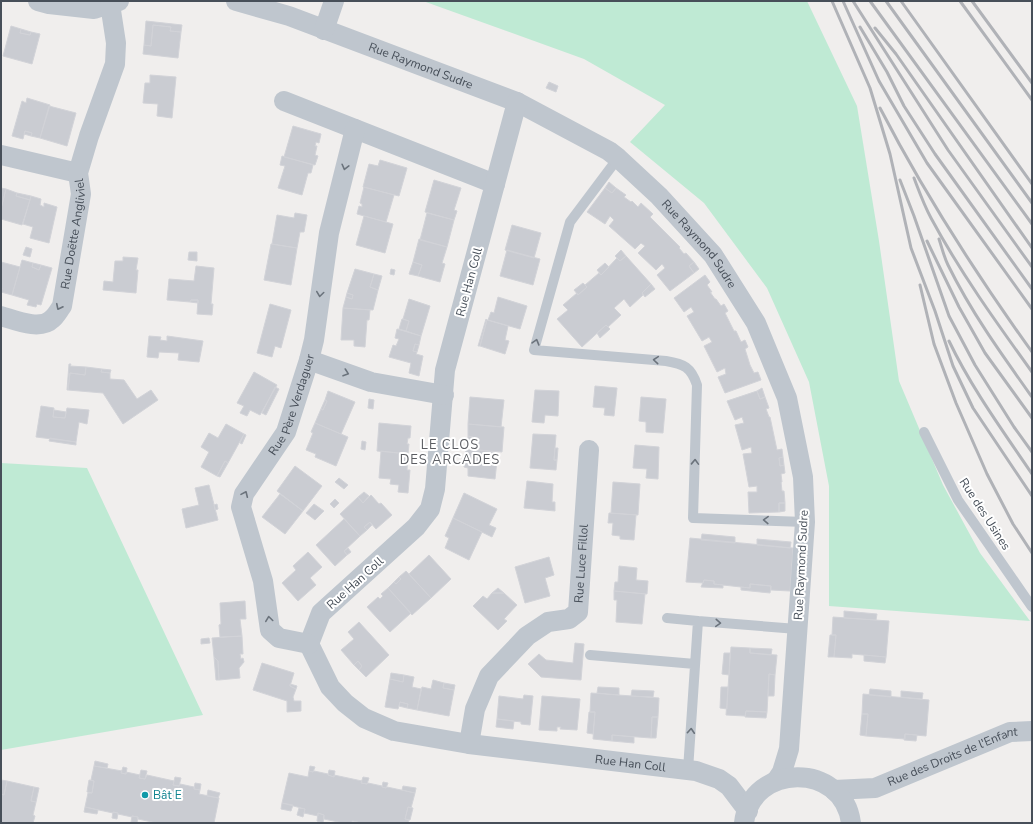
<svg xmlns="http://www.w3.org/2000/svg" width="1033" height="824" font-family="'Nunito Sans',sans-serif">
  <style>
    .green { fill: #bfead4 }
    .building { fill: #caccd2; stroke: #d2d3d8 }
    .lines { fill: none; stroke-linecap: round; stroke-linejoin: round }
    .service { stroke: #bfc6ce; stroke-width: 10 }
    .minor { stroke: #bfc6ce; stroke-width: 20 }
    .rail { stroke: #b0b2b7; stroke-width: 3 }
    .oneway { stroke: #6b737c }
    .culture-dot { fill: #0f9aa8; stroke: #fff; stroke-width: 1.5 }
    .labels { text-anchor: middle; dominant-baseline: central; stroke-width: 4; stroke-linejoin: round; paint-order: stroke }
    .street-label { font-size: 12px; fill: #474f59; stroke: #fff }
    .culture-label { font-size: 12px; fill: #0d838f; stroke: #fff; text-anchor: start }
    .neighbourhood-label { font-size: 13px; letter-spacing: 1px; fill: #5b5d62; stroke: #fff }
  </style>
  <rect width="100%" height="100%" fill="#f0eeed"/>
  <path class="green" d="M423 1H807L857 106 879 241 899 381 943 485 980 553 1030 621 829 606V486L809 382 767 288 704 203 630 142 665 105 584 59Z
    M1 463 87 468 203 715 1 750Z"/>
  <path class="building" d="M146 21 182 25 181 32 170 31 171 27 153 25 151 46 144 45Z
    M153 25 171 27 170 31 181 32 178 58 143 54 144 45 151 46Z
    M11 26 21 29 20 33 30 35 31 32 40 34 32 64 3 56Z
    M21 29 31 32 30 35 20 33Z
    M150 75 176 77 172 118 157 116 158 104 143 103 145 83H150Z
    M549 82 558 86 556 92 546 88Z
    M27 98 50 105 40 138 31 136 32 133 25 131 23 139 12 136 22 101 26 103Z
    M49 106 76 113 67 146 40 138Z
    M293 126 321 134 319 143 316 142 315 146H317L315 155 318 156 315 165 284 157Z
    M25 131 32 133 31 136 24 134Z
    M282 156 313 165 311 173H308L302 195 278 188 285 166 280 165Z
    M380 160 407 168 399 196 363 187 369 164 378 166Z
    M434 180 461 188 454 210 457 211 454 220 425 212Z
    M609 182 616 188 612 193 605 188Z
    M364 187 394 195 386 222 357 214 359 206 362 207V204L360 203Z
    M1 188 6 189 1 209Z
    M605 188 612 193 616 188 626 195 624 197 631 202 632 201 638 207 641 203 653 214 650 217 680 247 679 248 684 254 686 253 694 262 689 266 694 273 670 291 657 275 665 268 662 264 656 270 638 253 645 246 641 243 635 249 609 226 614 220 610 216 605 224 587 212Z
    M6 189 17 193 16 196 30 200 22 225 1 219V209Z
    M17 193 31 196 30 200 16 196Z
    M31 196 41 199 40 205 44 207V203L57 207 49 243 30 238 33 227 23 224Z
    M295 213 307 215 304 232H300L297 248 272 244 277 215 294 218Z
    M427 213 454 220 447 247 420 240Z
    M364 216 393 224 385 253 356 245Z
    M512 225 541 233 534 258 505 250Z
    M419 239 447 247 442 263 445 264 440 282 418 276 422 265 413 262Z
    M271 244 297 248 291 285 264 280Z
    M26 247 32 249 30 257 23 255Z
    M507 250 540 259 533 285 500 276Z
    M621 250 626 256 620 261 615 256Z
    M189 252H197V261L188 260Z
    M626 256 651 284 642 293 643 295 630 307 624 299 614 308 621 315 608 327 606 325 582 347 557 319 568 310 563 305 577 293 578 295 587 287 585 285 599 273 601 275 617 258 620 261Z
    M123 257 138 258 136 270H138L136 293 103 290 104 281 113 282 115 261H123Z
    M22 260 33 263 32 267 39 270 41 265 52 268 41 305 37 304 36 307 27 305 29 300 12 295Z
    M1 262 20 267 12 295 1 292 2 288H1Z
    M413 262 422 265 418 276 409 274Z
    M694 262 699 269 694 273 689 266Z
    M33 263 41 265 39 270 32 267Z
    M605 263 609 267 601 275 597 270Z
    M196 266 214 268 211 304H213L212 315 197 314 198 300H191L190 302 167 300 169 279 194 281Z
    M355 269 374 274 370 287 378 290 373 310 343 308 346 297 352 299 353 295 347 293Z
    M391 269 395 270 394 275 390 274Z
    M374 274 382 276 378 290 370 287Z
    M705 275 710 282 707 285 712 292H710L715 299H716L721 306 724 304 728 311 725 313 734 331H736L741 342 745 340 748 347 745 349 750 365 754 373 758 372 761 380 725 393 718 377 726 374 725 368 717 372 704 346 712 342 709 337 702 341 687 316 694 312 691 307 684 312 674 298Z
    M583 283 587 287 578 295 574 290Z
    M651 284 655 289 645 297 642 293Z
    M347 293 353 295 352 299 346 297Z
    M498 297 527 306 520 329 488 320 491 312 494 313Z
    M409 299 430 306 421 336 406 331 409 321 403 319Z
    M191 300H198V303L190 302Z
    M270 304 291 310 281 348 275 346 272 357 257 353Z
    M343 308 370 310 369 320H367L365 347 354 346V340H341Z
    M402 319 409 321 406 331 399 329Z
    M486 319 487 320 480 346H478Z
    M487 320 508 326 505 340 509 341 505 354 480 346Z
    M606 325 610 329 600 338 597 333Z
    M397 329 421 336 419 345 415 344 413 351 417 352 416 354 423 356 419 376 409 373 411 363 389 357 393 345 396 346 399 339 395 338Z
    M149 336 161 337 160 340 167 341V336L203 341 199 362 178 360 179 353 159 352 158 358 147 357Z
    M415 344 419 345 417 352 413 351Z
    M69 364H71L70 366 86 367 85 375 70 373 68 390H67Z
    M86 367 102 369 101 372 110 373V379L124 380 137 399 151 390 158 400 123 424 103 393 68 390 70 373 85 375Z
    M102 369 111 370 110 373 101 372Z
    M254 372 277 385 260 415 250 410 247 416 240 413 244 406 237 403Z
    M595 386 617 388 614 416 604 415 605 408 593 407Z
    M275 387 279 389 266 415 262 413Z
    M762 388 765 397 760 399 757 391Z
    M535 390 559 391 558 416 545 415 544 423 532 422Z
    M328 391 355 402 341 434 315 423 321 409 323 410 327 401 325 400Z
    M757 391 760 399 765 397 769 408 766 409 769 417H770L777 450 782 449 783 457 779 458 780 466 784 465 785 473 781 474 782 482H781L782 491H784L785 503H779V512L749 513 748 492H757V486L749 487 743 454 752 453 751 447 742 450 735 425 744 423 742 417 735 420 727 401Z
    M470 397 504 400 501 427 468 424Z
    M641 397 666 399 663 433 646 432V422L639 421Z
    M369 399 374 400 373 409 368 408Z
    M325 400 327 401 323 410 321 409Z
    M41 406 54 408 53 417 65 418 67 408 89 410 87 424 79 422 76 442 36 437Z
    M54 410 66 412 65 418 53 417Z
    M315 423 348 437 336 466 315 457 316 454 306 450 313 433 311 432Z
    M379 423 411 426 410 438H408L407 444H409L408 454 377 451Z
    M226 424 244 434 228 463 225 461 217 476 201 467 209 452 201 447 209 433 218 438Z
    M468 424 504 427 502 452 467 449 468 440 473 441V437L468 436Z
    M244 434 246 435 242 444 240 443Z
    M533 434 556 435 554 460H557L556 470 530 468Z
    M468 436 473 437V441L468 440Z
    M50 438 76 442V445L49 441Z
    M362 441 366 442 365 450 361 449Z
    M635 445 659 447 658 479 646 478 647 469 633 468Z
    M555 448H558L557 460H554Z
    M466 449 498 452 495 479 468 476V468L464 467Z
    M381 451 408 454 407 470H410L408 493 398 492 399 485 390 484 391 479 379 478Z
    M783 457 784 465 780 466 779 458Z
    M225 461 228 463 220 477 217 476Z
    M295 466 322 486 303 511 277 491Z
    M339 478 348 485 344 489 335 482Z
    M527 481 553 484 552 502H555V511L524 508Z
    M613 482 640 484 638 515 611 513Z
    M209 485 218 520 186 528 182 509 199 505 195 488Z
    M364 492 369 496 363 503 358 497Z
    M464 493 497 509 489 525 496 528 492 537 453 518Z
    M280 494 303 511 285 534 262 517Z
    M371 495 379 504 381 503 392 515 376 529 370 522 364 527 367 530 360 536 340 514 358 497 363 503Z
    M335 499 339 503 334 508 330 504Z
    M779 503H785V511L779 512Z
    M217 504 218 509 215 510 214 505Z
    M314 504 324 511 315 520 306 513Z
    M609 513 636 515 634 540 620 539V536L612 535 613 523H608Z
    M453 518 482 532 469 560 445 548 449 538 445 536Z
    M344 519 360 536 344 551 347 555 335 566 316 545Z
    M370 522 372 525 367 530 364 527Z
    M702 534 735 537V543L701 540Z
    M690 538 793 548 790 591 771 590V586L750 584V588L714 584V581L704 580 703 583 686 582Z
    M757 539 791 542 790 548 757 545Z
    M348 548 351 552 347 555 344 551Z
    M308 552 322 567 310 578 316 585 298 601 282 583 296 570 293 566Z
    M429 555 451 579 431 598 409 574Z
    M549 557 554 575 545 578 550 596 525 603 515 567Z
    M619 566 637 568 636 580 648 581 647 594 614 591 615 582H618Z
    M406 571 431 598 412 615 388 588 394 582 396 584 401 579 399 577Z
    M399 577 401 579 396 584 394 582Z
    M704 580 714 581V584L723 585V588L701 587Z
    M750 584 771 586 770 593 741 590V587L750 588Z
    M388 588 411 613 390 632 367 607 378 597 380 599 383 596 381 594Z
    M498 588 504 593H492Z
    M614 591 645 594 642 624 616 622 617 600H614Z
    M492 593H504L517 605 504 619 507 621 498 630 473 606 483 596 487 599Z
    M245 601 246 619H240L242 636 220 637 219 625 221 624 220 603Z
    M844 611 877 614 876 620 844 618Z
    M833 617 889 621 886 657 852 654V658L834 657 836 635H832Z
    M359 622 389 655 366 677 359 670 362 666 358 661 354 665 341 650 354 639 348 632Z
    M830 635H836L834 657H828Z
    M242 636 243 654H240L241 659 243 658 244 662 239 668 240 678 219 680 218 661 214 657 212 638Z
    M209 638 210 643 201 644V639Z
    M575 643 584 644 581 680 541 677 528 664 539 654 546 660 573 663Z
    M731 647 750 648V653L777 655 775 675 769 674 767 712 746 711 745 716 726 715Z
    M750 648 772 649 771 655 750 653Z
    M724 653H730L729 675 722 674Z
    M864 655 886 657 885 663 864 661Z
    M214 657 218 661 219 680H216Z
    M358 661 362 666 359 670 354 665Z
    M262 663 294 673 290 686 296 689 293 697 294 701H301V711L287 712V701L253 690Z
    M391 673 404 675 403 682 390 679Z
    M769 674 775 675 774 696H768Z
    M404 675 414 677 412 687 421 689 417 710 407 708 408 704 400 702 398 709 385 707 390 679 403 682Z
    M433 680 444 683 443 688 454 690 449 716 417 710 422 687 431 689Z
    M444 683 455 685 454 690 443 688Z
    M290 684 297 686 296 689 290 686Z
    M598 687 619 688V695L597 693Z
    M721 687H728L727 709 720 708Z
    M870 689 891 691V697L869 695Z
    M632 690 654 691 653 697 631 696Z
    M901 691 923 693 922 699 901 697Z
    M591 693 659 698 658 717H652L651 738 612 735V741L593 739 595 712H590Z
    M863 694 929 700 926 736 905 734V739L866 736 868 714H862Z
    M524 695 533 696 530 725 521 724V722L497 719 499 696 523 699Z
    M542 696 580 699 577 730 560 729 561 727H557V731L539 730Z
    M400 702 408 704 407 708 399 706Z
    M746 711 767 712 766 718 745 717Z
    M589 712H595L593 734 587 733Z
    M862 714H868L866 736 860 735Z
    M652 717H658L656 738H651Z
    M497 719 514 721 513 729 496 727Z
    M905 734 917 735 916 741 904 740Z
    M612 735 634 737V743L612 741Z
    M95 761 108 764 107 768 94 766Z
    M94 766 122 771 121 773 126 774V772L140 775 139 778 145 779 147 775 174 781 173 785 179 786 180 784 194 787V789L200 790 199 794 219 798 214 823H157L138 819V817L132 816V817L118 814V813L113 812V813L85 807 88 793H92L94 781 91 780Z
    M310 766 315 767 313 772 309 771Z
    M123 767 127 768 126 774 121 773Z
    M141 770 147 771 145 779 139 778Z
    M329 770 335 771 334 777 328 775Z
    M309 771 313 772 314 771 328 774V775L334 777V775L362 781 361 783 367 784 368 783 382 786V787L386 788 387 787 415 793 411 808 408 807 405 819 409 820 408 823H358V822L352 821V823H343L324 819V815L318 813V816L304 813 305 809 282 803 289 773 308 777Z
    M175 777 181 778 179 786 173 785Z
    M363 777 369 778 367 784 361 783Z
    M1 780 7 781 4 795 1 794Z
    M89 780 94 781 92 793 87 792Z
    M7 781 34 787 31 801 36 802 33 815 35 816 33 823H1V794L4 795Z
    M383 782 388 783 386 788 382 787Z
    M195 783 201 784 200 790 194 789Z
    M403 786 416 788 415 793 402 790Z
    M34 787 39 788 36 802 31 801Z
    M208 790 220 793 218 798 207 796Z
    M282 803 293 805 291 811 281 809Z
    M85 807 98 810 97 814 84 812Z
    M408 807 413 808 410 820 405 819Z
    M299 808 305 809 303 817 297 815Z
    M113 812 118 813 117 819 112 818Z
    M318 813 324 815 323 823 317 821Z
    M132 816 138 817 137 823 131 822Z"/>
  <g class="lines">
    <path class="service" d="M618 158 570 222 534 350 666 361C684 364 691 367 697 385L693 518 805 522
      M924 432 958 500 1032 607
      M667 618 698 621
      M590 655 695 664
      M688 770 698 621 797 629"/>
    <g class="minor">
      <path d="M38 1 49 4 94 9 119 1"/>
      <path id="s1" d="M236 1 289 16 517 102 609 151 618 158 659 196 713 255 756 323 787 398 803 477 805 522 789 749 782 772 776 781"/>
      <path d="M324 30 334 1"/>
      <path d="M284 101 495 184"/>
      <path id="s2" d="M517 102 445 370 435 489 430 509 416 527 321 613 309 644 330 687 345 703 364 718 394 731 469 744 696 771 719 779 729 786 748 811"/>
      <path d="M1 155 78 173"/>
      <path id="s3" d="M1 316C15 320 40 331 52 319 56 316 59 310 62 306L81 194 78 173 89 136 115 64 116 43 110 4"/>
      <path d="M309 360 371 382 444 395"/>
      <path id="s4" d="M309 644 279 638 270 630 263 581 241 507 244 494 286 432 309 360 314 340 329 233 355 129"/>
      <path id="s5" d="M469 744 475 709 489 676 527 636 548 622 569 619 578 612 589 450"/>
      <path id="s6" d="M834 790 875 788 1010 732 1032 731"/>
      <path d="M744 823C751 763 843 761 851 823"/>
    </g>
    <path class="rail" d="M832 1 870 88 890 154 911 248 935 311 953 366 973 408 1032 496
      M843 1 879 81 927 163 1032 309
      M853 1 948 150 1032 267
      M870 1 1032 224
      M886 1 1032 203
      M901 1 1032 184
      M960 1 1032 100
      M972 1 1032 83
      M860 27 887 72 904 106 935 154 1032 289
      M875 28 896 54 1032 248
      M880 108C924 193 976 274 1032 352
      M914 178C919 191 924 205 931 218 960 272 996 322 1032 372
      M900 180 914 216 949 316 975 365 1014 427 1032 452
      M939 239C942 248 944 257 948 265 971 312 1002 355 1032 397
      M927 241 959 307 985 353 1032 418
      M920 285 934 344 956 403 987 474 1013 524 1032 553
      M949 341C972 389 1003 431 1032 474"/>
  </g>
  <defs><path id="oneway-chevron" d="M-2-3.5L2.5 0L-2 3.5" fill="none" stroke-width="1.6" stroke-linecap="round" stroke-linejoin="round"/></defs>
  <g class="oneway">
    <use href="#oneway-chevron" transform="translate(345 167) rotate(104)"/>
    <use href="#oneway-chevron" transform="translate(320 294) rotate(98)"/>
    <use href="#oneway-chevron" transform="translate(59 307) rotate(116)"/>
    <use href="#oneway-chevron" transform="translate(536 342) rotate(-74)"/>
    <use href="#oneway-chevron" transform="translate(656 360) rotate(-175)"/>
    <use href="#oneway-chevron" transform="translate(346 373) rotate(19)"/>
    <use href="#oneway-chevron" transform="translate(695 462) rotate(-88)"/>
    <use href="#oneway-chevron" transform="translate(245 494) rotate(-66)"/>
    <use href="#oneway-chevron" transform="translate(766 520) rotate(-178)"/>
    <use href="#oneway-chevron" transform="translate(269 619) rotate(-98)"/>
    <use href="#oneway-chevron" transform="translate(718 623) rotate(4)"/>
    <use href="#oneway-chevron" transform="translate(691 731) rotate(-86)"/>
  </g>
  <circle class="culture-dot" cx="145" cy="795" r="4"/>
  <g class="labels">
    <g class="street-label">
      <text stroke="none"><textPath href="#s1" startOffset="196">Rue Raymond Sudre</textPath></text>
      <text stroke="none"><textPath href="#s3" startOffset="143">Rue Doëtte Angliviel</textPath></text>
      <text stroke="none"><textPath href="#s1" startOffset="533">Rue Raymond Sudre</textPath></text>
      <text transform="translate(469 282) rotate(-75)">Rue Han Coll</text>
      <text stroke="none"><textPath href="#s4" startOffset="285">Rue Père Verdaguer</textPath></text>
      <text transform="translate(985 514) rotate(57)">Rue des Usines</text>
      <text stroke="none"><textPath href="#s5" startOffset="233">Rue Luce Fillol</textPath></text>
      <text transform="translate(801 565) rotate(-87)">Rue Raymond Sudre</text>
      <text transform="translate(355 583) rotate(-42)">Rue Han Coll</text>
      <text stroke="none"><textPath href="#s6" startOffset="125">Rue des Droits de l'Enfant</textPath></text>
      <text stroke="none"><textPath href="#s2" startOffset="967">Rue Han Coll</textPath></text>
    </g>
    <g class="culture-label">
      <text x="153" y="795">Bât E</text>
    </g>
    <g class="neighbourhood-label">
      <text x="450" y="445">LE CLOS<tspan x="450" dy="15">DES ARCADES</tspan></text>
    </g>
  </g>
  <rect width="1033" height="824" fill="none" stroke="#474f59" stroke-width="4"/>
</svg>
